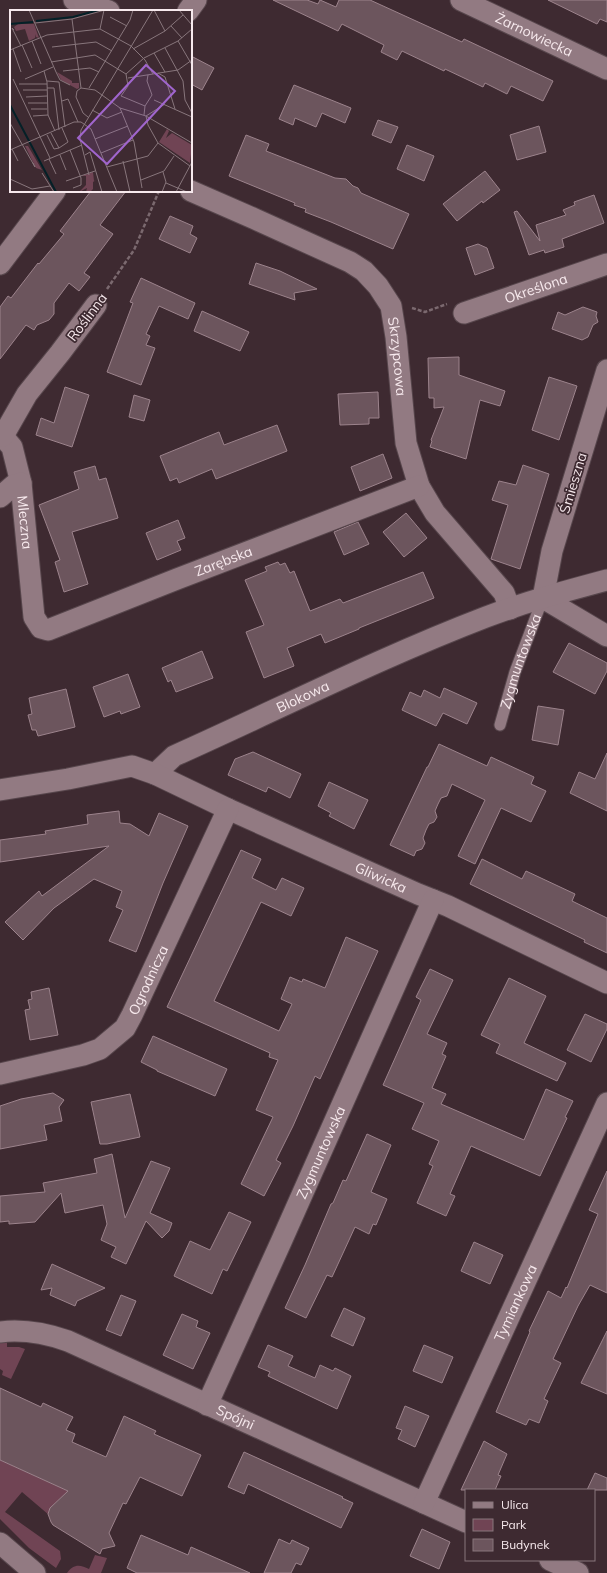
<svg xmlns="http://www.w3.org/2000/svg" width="607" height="1573" font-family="Mulish,sans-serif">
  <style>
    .green { fill: #704454 }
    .building { fill: #6c555d; stroke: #9c838c }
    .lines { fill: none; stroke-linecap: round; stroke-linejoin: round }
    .lane-casing { stroke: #57464c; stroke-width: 13 }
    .street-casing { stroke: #57464c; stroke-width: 23 }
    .path { stroke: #7b696f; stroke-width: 2.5; stroke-dasharray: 4 2; stroke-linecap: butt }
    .lane { stroke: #927a82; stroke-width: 11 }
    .street { stroke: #927a82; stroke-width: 21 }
    .labels { text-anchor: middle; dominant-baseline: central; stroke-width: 3.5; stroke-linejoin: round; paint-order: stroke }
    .street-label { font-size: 14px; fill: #f7e9ed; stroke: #3e2a31 }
    .inset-river { fill: none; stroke: #042027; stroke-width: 2 }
    .inset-road { fill: none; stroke: #88767c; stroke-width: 1 }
    .view { fill: #a065cd; fill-opacity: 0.15; stroke: #a065cd; stroke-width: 2 }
    .inset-edge { fill: none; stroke: #f7e9ed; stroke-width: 2 }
  </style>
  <rect width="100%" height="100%" fill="#3e2a31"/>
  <path class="green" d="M0 1340 7 1341V1347H19L25 1349 11 1379 2 1375 3 1371 0 1369Z
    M0 1460 68 1491 52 1506 49 1515 22 1492 5 1512 60 1551 61 1559 56 1568 29 1548 0 1519Z
    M95 1555 107 1558 101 1573H67C73 1564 80 1564 89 1569Z"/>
  <path class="building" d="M273 0H307L318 4 320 0 336 7 339 0H370L462 42 464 39 553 81 543 101 511 86 507 94 485 83 483 87 445 69 444 71 402 51 397 60 381 52 384 45 342 24 338 31Z
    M548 0H607V22L600 19 597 24Z
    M191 56 214 68 202 90 191 84Z
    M294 85 351 108 345 123 322 113 316 127 295 118 293 125 279 119Z
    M378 120 398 127 391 143 372 135Z
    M539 126 546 152 517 160 510 135Z
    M246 135 269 144 266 151 335 178 346 179 353 186 358 188 361 193 409 214 393 249 331 222 305 212 306 209 294 205 295 203 229 176Z
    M407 145 434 156 424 181 397 169Z
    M485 171 500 190 483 203 482 201 457 221 443 204Z
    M91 191H126L100 225 113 234 84 273 90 277 79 291 69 283 54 303V314L49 320 37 325 34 330 26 325 0 359V307L8 296 11 298 38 263 39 264 64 234 60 231Z
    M594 195 604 223 562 239 564 247 545 253 544 250 529 255 514 212 517 211 540 241 536 225 566 215 563 210 575 205 574 202Z
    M170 216 193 226 190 234 197 238 190 253 159 239Z
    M478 244 487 248 494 268 475 275 466 248Z
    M256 263 280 271 317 289 294 293 295 300 249 284Z
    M141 278 195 303 188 319 159 306 146 334 150 336 146 345 155 348 141 385 107 372 133 303 130 302Z
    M583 307 597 312 596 316 598 322 593 325 588 337 582 340 552 329 558 312 565 315Z
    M202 311 249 332 240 351 194 331Z
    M459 357V375L505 391 500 406 480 400 466 459 430 447 432 441 431 440 444 407 434 408V398H429L428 358Z
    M549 377 577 386 559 440 532 430Z
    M65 387 89 395 72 447 36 435 41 418 54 423Z
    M378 392 379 418H369V424L340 425 338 394Z
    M134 395 150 400 144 421 129 417Z
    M277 425 287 451 216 479 212 469 179 483 177 478 170 481 160 456 219 432 224 445Z
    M383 454 392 478 360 491 351 467Z
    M523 465 549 474 520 569 491 559 508 505 492 500 499 481 516 485Z
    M95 466 99 480 106 478 118 518 72 532 88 584 64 592 55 562 60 560 39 505 79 489 74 472Z
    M406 513 427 538 404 557 383 532Z
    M178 520 185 538 177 541 181 550 157 560 146 533Z
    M358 522 369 544 344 555 334 532Z
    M278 562 280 565 285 563 290 573 294 571 310 611 340 599 343 603 423 572 434 598 359 628V629L325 643 321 634 287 648 294 666 264 678 246 632 264 625 245 580 267 571 265 567Z
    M569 643 607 663V671L595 694 553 672Z
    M202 651 213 678 176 692 171 680 168 682 162 668Z
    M128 674 140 707 121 714 120 711 104 717 93 687Z
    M444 688 477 703 467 724 443 713 436 726 402 710 410 692 421 697 424 690 440 698Z
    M66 689 75 727 38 736 36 730H32L28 715 32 714 29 698Z
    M538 706 564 710 558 745 532 740Z
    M439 744 487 766 491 757 534 777 531 784 546 791 531 822 501 808 475 864 458 856 485 800 452 784 447 796 441 798 438 804 435 811 437 817 434 822 429 824 426 830 423 838 425 843 422 849 416 851 414 856 390 845 427 767H428Z
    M253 752 301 774 290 798 268 787 266 792 228 775 235 759Z
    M607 753V811L570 793 579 772 595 779Z
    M329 782 368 800 354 829 329 816 331 813 318 806Z
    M119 811 120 823 130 824 149 836 159 813 188 826 163 883 136 952 109 941 123 910 116 907 122 891 94 879 54 908 23 940 5 922 39 891 42 896 109 846 0 862V840L46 834 45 831 88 824 87 815Z
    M241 850 261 859 252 878 276 890 282 878 304 888 291 916 261 902 214 1001 279 1031 292 1004 281 999 290 977 302 982 303 979 325 988 346 937 378 951 320 1079 315 1076 293 1126 276 1160 281 1163 264 1196 241 1184 273 1117 256 1110 278 1060 269 1057 270 1053 167 1007Z
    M482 859 522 879 526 871 575 894 572 901 607 918V953L584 942 585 940 470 884Z
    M430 969 453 980 427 1034 447 1043 442 1054 446 1056 432 1088 446 1094 441 1104 524 1140 546 1089 573 1101 565 1117 567 1118 540 1176 471 1146 450 1194 455 1196 446 1216 417 1203 433 1166 429 1164 439 1141 412 1129 424 1103 383 1085 421 1000 416 997Z
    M509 978 546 996 524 1043 566 1063 557 1081 496 1053 500 1044 481 1035Z
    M49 988 58 1035 30 1040 25 1010 30 1009 28 1000 32 999 31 992Z
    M585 1014 607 1024V1029L591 1062 567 1050Z
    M153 1036 227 1069 215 1096 157 1071V1070L141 1062Z
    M53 1093 64 1100 59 1107 62 1121 44 1125 47 1140 0 1149V1106L21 1099Z
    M130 1094 140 1137 107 1144H100L91 1102Z
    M367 1134 391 1145 371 1192 387 1199 376 1225 373 1224 369 1234 355 1227 332 1277 327 1275 306 1318 285 1308 305 1265 331 1204 333 1203 343 1180 346 1181Z
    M112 1154 125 1218 151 1161 170 1168 150 1213 172 1223 169 1231 162 1238 146 1221 126 1264 111 1257 116 1247 101 1240 107 1224 103 1205 65 1213 61 1193 35 1222 9 1224V1221L0 1222V1196L45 1192 43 1183 97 1173 94 1159Z
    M607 1171V1293L590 1285 578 1306 553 1359 561 1363 544 1399 548 1401 539 1423 529 1419 526 1425 496 1412 530 1332 529 1331 548 1291 561 1298 566 1287 567 1288 598 1214 589 1210Z
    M229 1212 251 1222 227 1271 223 1269 212 1294 174 1276 190 1241 210 1250Z
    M474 1242 503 1255 490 1284 461 1271Z
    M52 1264 65 1270 105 1288 77 1301 75 1306 50 1295 52 1288 41 1290Z
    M121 1295 136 1301 121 1336 106 1330Z
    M344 1308 365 1318 353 1346 331 1336Z
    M182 1314 198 1321 196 1327 210 1333 193 1369 163 1355Z
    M607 1331V1394L581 1383Z
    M268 1345 293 1356 288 1366 315 1378 320 1365 333 1371 335 1368 351 1376 337 1409 268 1376 270 1372 258 1367Z
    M424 1345 453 1357 442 1383 413 1371Z
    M0 1388 41 1407 43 1403 73 1417 66 1430 75 1434 72 1442 106 1457 124 1416 156 1431 154 1434 201 1455 182 1496 140 1477 126 1504 123 1503 109 1533 115 1546 102 1549 100 1554 53 1525 51 1522 48 1514 50 1508 68 1491 0 1460Z
    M405 1406 429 1416 415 1447 398 1439 402 1430 396 1428Z
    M484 1441 507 1454 498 1475 501 1476 495 1490H461Z
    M244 1452 343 1497 342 1498 353 1503 341 1528 248 1484 244 1494 228 1487Z
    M595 1473 607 1478V1490H587Z
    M422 1529 450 1542 439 1569 410 1556Z
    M141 1535 188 1555 191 1547 250 1573H137L127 1568Z
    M279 1539 290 1544 292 1540 309 1548 301 1565 296 1563 291 1573H264Z"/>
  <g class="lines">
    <g class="lane-casing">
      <g id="lane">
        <path id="s1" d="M500 725 515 672 543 598"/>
      </g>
    </g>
    <g class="street-casing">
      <g id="street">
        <path d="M74 0 109 11"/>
        <path id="s2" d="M461 0 607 69"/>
        <path d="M188 11 196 0"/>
        <path id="s3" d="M191 191 255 219 350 262 364 271 378 286 391 306 396 337 406 443 419 486 435 513 504 593 510 609"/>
        <path d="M0 264 55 191"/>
        <path id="s4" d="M464 313 607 264"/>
        <path d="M607 370 552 551 543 598 607 636"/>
        <path id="s5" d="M0 433 12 447 21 483 34 617 41 628 48 630 177 579 419 486"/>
        <path d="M3 436 27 394 60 353 96 305"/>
        <path d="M0 497 14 485 21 483"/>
        <path id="s6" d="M155 774 174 756C277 710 379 658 486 617 525 602 566 591 607 580"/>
        <path id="s7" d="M0 790 68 779 132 766 155 774 228 809 418 894 448 906 607 983"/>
        <path id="s8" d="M0 1074 83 1055 100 1049 125 1028 132 1015 228 809"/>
        <path id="s9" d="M0 1332C24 1329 45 1333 68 1341L466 1522"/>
        <path id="s10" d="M207 1405 281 1242 433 900"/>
        <path id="s11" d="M424 1503 607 1103"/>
        <path d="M0 1543 35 1573"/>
        <path d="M550 1560 578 1573"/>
      </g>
    </g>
    <path class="path" d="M107 289 134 250 159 191
      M412 308 425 312 447 304"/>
    <use href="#lane" class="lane"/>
    <use href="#street" class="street"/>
  </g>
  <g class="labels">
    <g class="street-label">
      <text stroke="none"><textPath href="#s2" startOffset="81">Żarnowiecka</textPath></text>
      <text stroke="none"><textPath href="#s4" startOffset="76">Określona</textPath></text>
      <text transform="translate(87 317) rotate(-53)">Roślinna</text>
      <text stroke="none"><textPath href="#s3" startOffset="286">Skrzypcowa</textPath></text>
      <text transform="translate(573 483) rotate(-73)">Śmieszna</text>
      <text stroke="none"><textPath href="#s5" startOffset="95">Mleczna</textPath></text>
      <text stroke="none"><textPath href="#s5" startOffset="399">Zarębska</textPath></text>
      <text stroke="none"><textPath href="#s1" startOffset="67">Zygmuntowska</textPath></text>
      <text stroke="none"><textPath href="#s6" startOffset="168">Blokowa</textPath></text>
      <text stroke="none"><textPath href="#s7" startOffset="407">Gliwicka</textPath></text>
      <text stroke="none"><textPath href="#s8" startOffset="189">Ogrodnicza</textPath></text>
      <text stroke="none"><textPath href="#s10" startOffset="277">Zygmuntowska</textPath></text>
      <text stroke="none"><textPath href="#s11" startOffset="220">Tymiankowa</textPath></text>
      <text stroke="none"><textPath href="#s9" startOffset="253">Spójni</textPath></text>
    </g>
  </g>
  <g transform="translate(10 10)">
    <rect width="182" height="182" fill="#3e2a31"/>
    <path d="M8 14H24L29 28 26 27V24L25 28 19 31 15 19 6 21 4 17ZM47 62 62 71V73H69V78L67 79 51 70ZM157 119 159 121 156 128 162 123 182 135 180 153 149 132ZM15 136H18L32 160 26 158ZM83 162 84 171 86 170 83 172V179L80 182H76L77 178 69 182 76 175V166H72Z" fill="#704454"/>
    <path class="inset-river" d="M26 11 63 7 89 0M0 14 23 12M0 95 46 182"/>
    <path class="inset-road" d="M19 0 46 62 50 70 60 75M144 0 155 21M169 0 182 15M100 7 117 16M62 9 71 78M25 13 62 9 95 0M161 16 172 28M90 19 94 0M4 20 2 18 11 36M22 31 31 54M168 31 182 55M12 35 22 58M42 37 86 32 102 41M155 38 173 71 175 90 182 103M3 39 11 62M123 39 155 21 173 5M0 40 37 25 90 19 121 36 135 50 143 64M144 43 155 62M41 52 85 45 116 64 118 76 111 86 135 96M34 61 37 72 38 105 45 121M53 61 80 58 89 62M148 63 155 67 165 99M116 64 134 48 168 31 182 19M118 68 168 60 182 50M3 69 40 148M15 69 43 57M37 71 49 72 55 117M9 74H37M37 78H44L49 120M71 78 85 80 110 98 136 106 182 133M71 78 67 81 66 87 73 103 78 107M79 78 120 10 123 0M13 80H37M16 87 37 86M144 90 182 107M52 91 58 89 68 112M18 93H37M155 94 136 106 138 115 148 133 180 156M110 98 124 132 132 178M21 99H37M82 100 97 108 112 102M134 105 135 96 142 85 137 71 138 65M23 106 38 105M0 113 25 157 23 153M41 123 49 138M37 125 44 139 49 138 58 132 52 118M85 129 118 116M2 139 8 151M0 140 64 112H71L81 119 107 182M60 140 71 168V175L63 178M91 143 123 130M50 145 56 160M75 145 80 142 92 182M39 149 46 164M34 151 72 135M113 151 120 182M97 157 138 146 148 133M32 163 44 182M79 165 70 129 71 120 143 0M0 169 22 179 40 176M131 170 154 161 164 146M56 171 85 161M156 173 177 182M152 182 156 172 153 162M166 182 182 152"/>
    <path class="view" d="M136 55 165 81 97 154 68 128Z"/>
    <rect width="182" height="182" class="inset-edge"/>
  </g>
  <rect x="465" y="1489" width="130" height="72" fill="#3e2a31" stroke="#88767c"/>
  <rect x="473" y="1502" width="20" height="6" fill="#927a82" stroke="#88767c"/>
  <text x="501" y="1509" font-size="12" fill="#f7e9ed">Ulica</text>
  <rect x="473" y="1519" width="20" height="12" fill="#704454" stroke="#88767c"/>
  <text x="501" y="1529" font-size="12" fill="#f7e9ed">Park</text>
  <rect x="473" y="1539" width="20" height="12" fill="#6c555d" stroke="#88767c"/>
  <text x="501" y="1549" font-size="12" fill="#f7e9ed">Budynek</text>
</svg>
